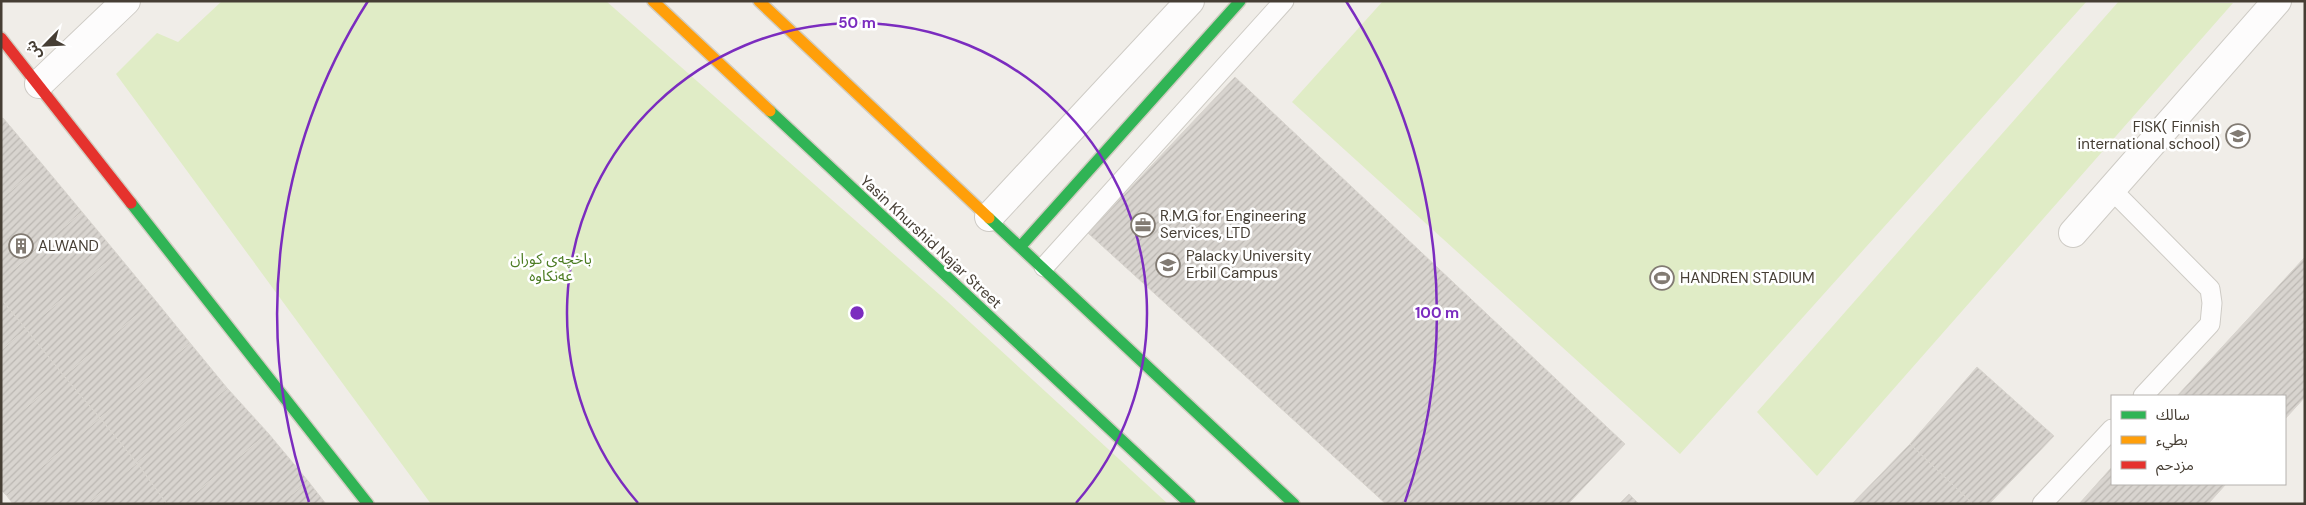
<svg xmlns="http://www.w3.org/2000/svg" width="2306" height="505" font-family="'DM Sans','Noto Sans Arabic',sans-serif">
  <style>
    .green { fill: #e0ecc6 }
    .building { fill: url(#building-hatch); stroke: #d8d4ce }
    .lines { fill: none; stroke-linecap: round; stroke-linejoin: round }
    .lane-casing { stroke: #cecbc5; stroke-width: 21 }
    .street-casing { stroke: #cecbc5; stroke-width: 30 }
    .fast-casing { stroke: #d1ccc0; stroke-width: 14 }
    .slow-casing { stroke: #d1ccc0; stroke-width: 14 }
    .jam-casing { stroke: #d1ccc0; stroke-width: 14 }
    .lane { stroke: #fdfcfc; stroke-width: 19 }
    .street { stroke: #fdfcfc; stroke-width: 28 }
    .fast { stroke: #30b455; stroke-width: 11 }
    .slow { stroke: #ff9f0a; stroke-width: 11 }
    .jam { stroke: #e5322d; stroke-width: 11 }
    .ring { fill: none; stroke: #7b2cbf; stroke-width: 2.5 }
    .labels { text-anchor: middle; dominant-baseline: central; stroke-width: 5; stroke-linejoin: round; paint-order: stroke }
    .poi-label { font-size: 15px; fill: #463e34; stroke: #fff; text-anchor: start }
    .street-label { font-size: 15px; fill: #463e34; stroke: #fff }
    .park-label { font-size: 15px; fill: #4c7c23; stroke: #fff }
    .centre { fill: #7b2cbf; stroke: #fff; stroke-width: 2.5 }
    .ring-label { font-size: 15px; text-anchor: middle; font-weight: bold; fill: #7b2cbf; stroke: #fff; stroke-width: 5; stroke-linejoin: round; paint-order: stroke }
  </style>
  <defs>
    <pattern id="building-hatch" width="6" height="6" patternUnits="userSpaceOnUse" patternTransform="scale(1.25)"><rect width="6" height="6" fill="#d8d4cf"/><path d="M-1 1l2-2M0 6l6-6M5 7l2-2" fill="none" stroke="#bbb7b2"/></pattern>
  </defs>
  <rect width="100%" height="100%" fill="#f0ede8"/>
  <path class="green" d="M222 1H606L948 302 1168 504H431L116 74 157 33 178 42Z
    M1383 1H2087L1680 454 1292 102Z
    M2119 1 2233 3 1817 476 1757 412Z"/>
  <path class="building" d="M1235 77 1625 444 1568 504H1386L1088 233Z
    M3 118 42 164 1 199V119Z
    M42 164 82 212 1 280V199Z
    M82 212 117 254 26 329 1 299V280Z
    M117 254 155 300 64 376 26 329Z
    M2305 257V397L2285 419V396H2177Z
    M1 299 26 329 1 350Z
    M155 300 190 343 100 418 64 376Z
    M26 329 64 376 1 428V350Z
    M190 343 227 388 137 463 100 418Z
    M1977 367 2054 436 1989 504H1973L1910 444Z
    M64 376 100 418 7 496 1 490V428Z
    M227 388 268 433 182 504H167L137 463Z
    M100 418 137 463 87 504H13L7 496Z
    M268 433 308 481 280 504H182Z
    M1910 444 1973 504H1852Z
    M137 463 167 504H87Z
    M2112 467V484H2226L2208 504H2079Z
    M308 481 326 504H280Z
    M1629 494 1639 504H1619Z"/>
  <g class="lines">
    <g class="lane-casing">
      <path id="lane" d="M2111 189 2210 289 2212 303 2210 324 2143 396
        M1044 267 1284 1
        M2042 504 2112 429"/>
    </g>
    <g class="street-casing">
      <path id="street" d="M39 84 126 1
        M989 217 1190 1
        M2073 233 2277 1"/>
    </g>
    <g class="fast-casing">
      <path id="fast" d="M770 111 1190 504
        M131 203 368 504
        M989 218 1294 504
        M1021 246 1240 1"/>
    </g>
    <g class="slow-casing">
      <path id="slow" d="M653 1 770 111
        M759 1 989 218"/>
    </g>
    <g class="jam-casing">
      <path id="jam" d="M1 38 131 203"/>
    </g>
    <use href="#lane" class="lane"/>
    <use href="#street" class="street"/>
    <use href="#fast" class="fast"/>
    <use href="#slow" class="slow"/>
    <use href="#jam" class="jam"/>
  </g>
  <g class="ring">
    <path d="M638 503A290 290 0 1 1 1076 503"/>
    <path d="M309 502A580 580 0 0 1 368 1M1346 1A580 580 0 0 1 1405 502"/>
  </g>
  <defs>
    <g id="school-ring" transform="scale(1.25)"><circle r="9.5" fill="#fff" stroke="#827b73" stroke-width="1.5"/><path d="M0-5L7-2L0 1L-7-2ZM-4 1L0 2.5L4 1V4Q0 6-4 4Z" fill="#827b73"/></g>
    <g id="office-ring" transform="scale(1.25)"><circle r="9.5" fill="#fff" stroke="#827b73" stroke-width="1.5"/><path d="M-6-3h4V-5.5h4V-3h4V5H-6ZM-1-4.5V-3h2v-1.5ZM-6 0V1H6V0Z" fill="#827b73"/></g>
    <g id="building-ring" transform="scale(1.25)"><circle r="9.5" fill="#fff" stroke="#827b73" stroke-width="1.5"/><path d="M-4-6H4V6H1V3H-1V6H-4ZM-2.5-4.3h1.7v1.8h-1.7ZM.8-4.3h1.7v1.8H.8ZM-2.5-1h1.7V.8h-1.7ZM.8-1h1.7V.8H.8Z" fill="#827b73"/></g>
    <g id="university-ring" transform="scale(1.25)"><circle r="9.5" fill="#fff" stroke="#827b73" stroke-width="1.5"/><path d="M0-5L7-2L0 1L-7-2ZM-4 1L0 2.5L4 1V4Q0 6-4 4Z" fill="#827b73"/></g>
    <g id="stadium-ring" transform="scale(1.25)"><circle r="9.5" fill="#fff" stroke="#827b73" stroke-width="1.5"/><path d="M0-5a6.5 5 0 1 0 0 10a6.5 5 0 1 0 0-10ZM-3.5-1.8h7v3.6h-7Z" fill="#827b73"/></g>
  </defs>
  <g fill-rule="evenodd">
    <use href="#school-ring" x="2238" y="136"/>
    <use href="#office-ring" x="1143" y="225"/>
    <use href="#building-ring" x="21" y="246"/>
    <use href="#university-ring" x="1168" y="265"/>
    <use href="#stadium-ring" x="1662" y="278"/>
  </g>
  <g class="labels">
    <g class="poi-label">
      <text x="2220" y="127" text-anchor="end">FISK( Finnish<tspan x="2220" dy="17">international school)</tspan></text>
      <text x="1160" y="216">R.M.G for Engineering<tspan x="1160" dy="17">Services, LTD</tspan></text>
      <text x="38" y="246">ALWAND</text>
      <text x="1186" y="256">Palacky University<tspan x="1186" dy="17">Erbil Campus</tspan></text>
      <text x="1680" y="278">HANDREN STADIUM</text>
    </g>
    <g class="street-label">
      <text transform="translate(931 242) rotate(43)">Yasin Khurshid Najar Street</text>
    </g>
    <g class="park-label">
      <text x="551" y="259">باخچەی کوران<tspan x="551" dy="17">عەنکاوە</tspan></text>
    </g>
  </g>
  <circle cx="857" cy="313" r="8" class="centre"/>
  <g class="ring-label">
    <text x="857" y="28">50 m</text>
    <text x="1437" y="318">100 m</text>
  </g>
  <rect width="2306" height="505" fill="none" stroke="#463e34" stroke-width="5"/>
  <rect x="2111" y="395" width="175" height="90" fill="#ffffff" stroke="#b5b2ae"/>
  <rect x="2121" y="411" width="25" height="8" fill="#30b455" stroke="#b5b2ae"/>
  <text x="2156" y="420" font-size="15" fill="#463e34">سالك</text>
  <rect x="2121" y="436" width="25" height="8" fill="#ff9f0a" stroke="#b5b2ae"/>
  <text x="2156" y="445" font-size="15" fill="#463e34">بطيء</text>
  <rect x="2121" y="461" width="25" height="8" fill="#e5322d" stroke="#b5b2ae"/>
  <text x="2156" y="470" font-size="15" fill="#463e34">مزدحم</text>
  <g transform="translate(45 45) rotate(246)" stroke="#ffffff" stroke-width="4" paint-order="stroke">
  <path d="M0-4L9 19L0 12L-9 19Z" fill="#463e34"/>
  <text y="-8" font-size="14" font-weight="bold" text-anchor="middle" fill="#463e34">ش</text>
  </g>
</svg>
